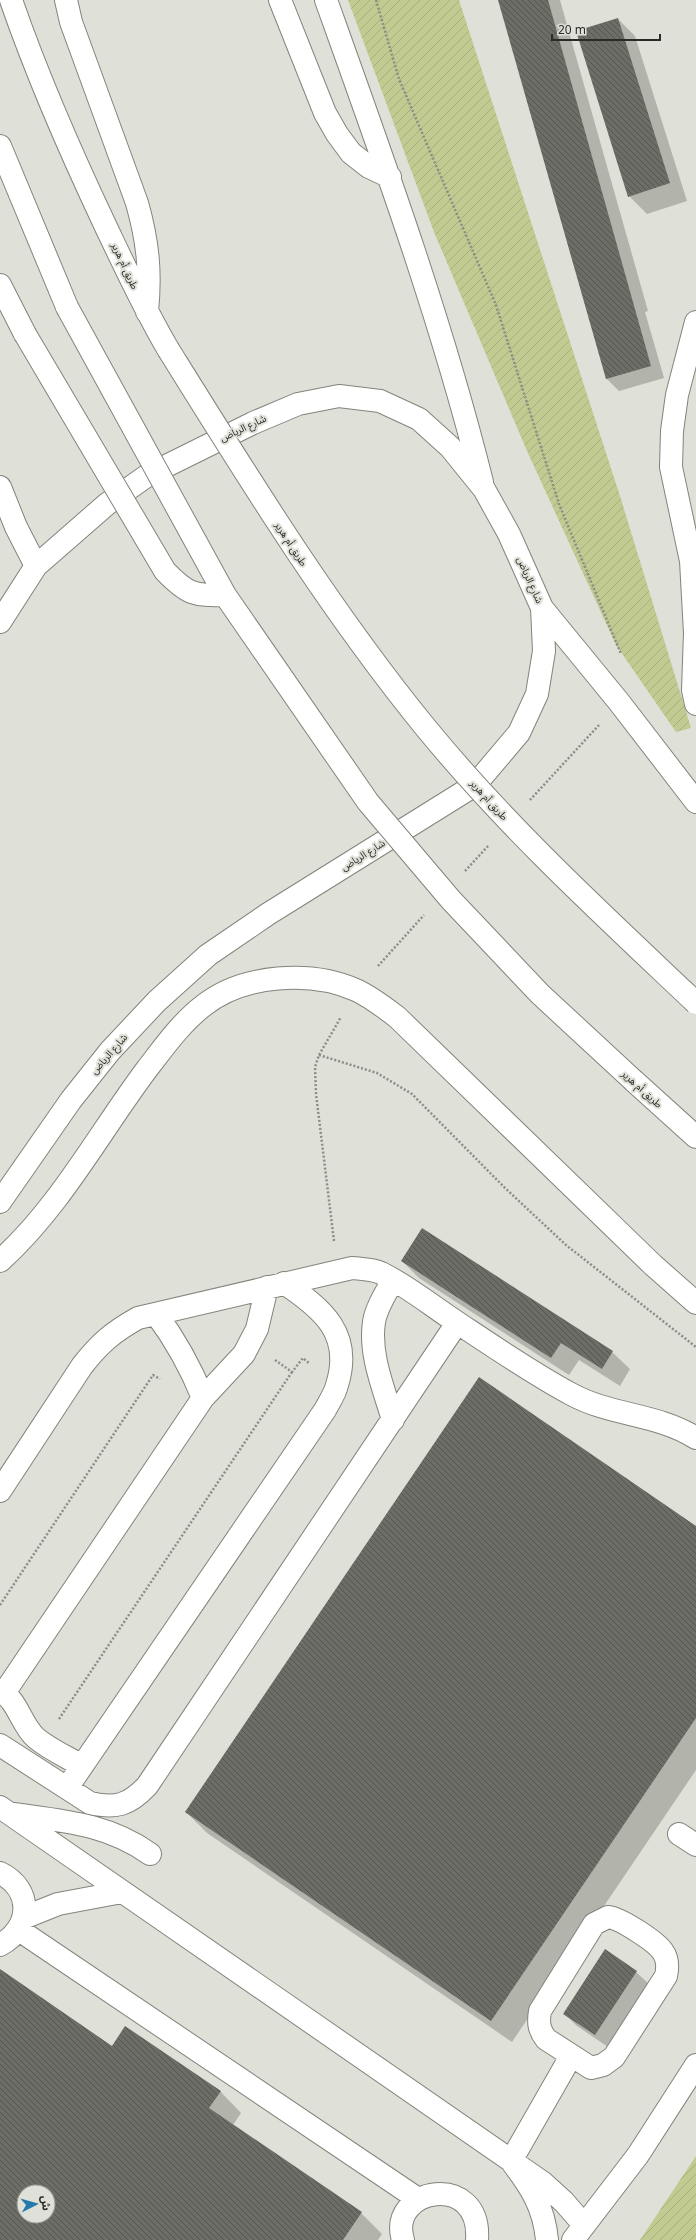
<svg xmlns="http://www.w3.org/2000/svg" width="696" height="2240" font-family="Georgia,'Noto Sans Arabic',serif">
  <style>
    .garden { fill: url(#garden-furrows) }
    .shadow { fill: #0003; fill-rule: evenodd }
    .building { fill: url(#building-back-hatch); fill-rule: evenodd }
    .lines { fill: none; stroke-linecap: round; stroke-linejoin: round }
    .minor-casing { stroke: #82847c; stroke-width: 24 }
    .major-casing { stroke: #82847c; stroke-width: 24 }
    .path { stroke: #8b8d86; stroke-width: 2.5; stroke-dasharray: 2 2; stroke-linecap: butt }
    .minor { stroke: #fff; stroke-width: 22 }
    .major { stroke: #fff; stroke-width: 22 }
    .major-bridge-casing { stroke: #82847c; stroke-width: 24; stroke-linecap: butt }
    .major-bridge { stroke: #fff; stroke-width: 22 }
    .labels { text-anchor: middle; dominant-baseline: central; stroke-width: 4; stroke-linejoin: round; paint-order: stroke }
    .street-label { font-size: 10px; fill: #2a2b27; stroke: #dfe1d8 }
  </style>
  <defs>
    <pattern id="garden-furrows" width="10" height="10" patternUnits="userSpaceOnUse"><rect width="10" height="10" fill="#c0ca91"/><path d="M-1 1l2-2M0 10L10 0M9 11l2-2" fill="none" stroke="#a5ae7d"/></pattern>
    <pattern id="building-back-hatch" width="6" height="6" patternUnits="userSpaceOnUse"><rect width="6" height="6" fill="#6c6e66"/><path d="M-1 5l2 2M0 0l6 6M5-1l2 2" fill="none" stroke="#545650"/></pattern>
  </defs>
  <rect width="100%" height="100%" fill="#dfe1d8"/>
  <path class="garden" d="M348 0H459L620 496 691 728 676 732 616 645 527 451 434 232Z
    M696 2156V2240H640Z"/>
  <path class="shadow" d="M499 0H560L648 311 645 312 664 378 619 391 606 378Z
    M618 19 635 36 687 201 647 214 629 196Z
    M402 1261 612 1352 630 1369 620 1386 579 1360 569 1375 419 1278Z
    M696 1527V1770L512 2042 207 1833 186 1812Z
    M0 1971 112 2047 220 2091 241 2113 233 2125 361 2213 382 2234 378 2240H0ZM24 2192H48V2216H24Z
    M636 1972 649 1984 608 2047 577 2026 564 2014Z"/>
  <path class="building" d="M498 0H548L651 366 606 379Z
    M618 18 670 183 628 197 576 31Z
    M422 1228 613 1351 602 1369 561 1343 551 1358 401 1261Z
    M479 1377 696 1526V1718L491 2021 185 1812Z
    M605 1949 637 1971 595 2035 563 2014Z
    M0 1969 112 2046 125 2026 221 2091 209 2108 362 2212 343 2240H0ZM24 2192H48V2216H24Z"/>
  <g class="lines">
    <g class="minor-casing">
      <path id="minor" d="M696 322 677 395 672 431 671 467 691 561 695 633 693 690 696 704
        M156 1314C177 1342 190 1366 203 1398
        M393 1420C384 1389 369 1355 374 1322 376 1308 386 1293 393 1280
        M0 1491 82 1366C100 1343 113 1332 138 1318L352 1268C361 1269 372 1269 381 1273 408 1286 433 1307 458 1323 494 1347 532 1373 571 1394 611 1416 656 1413 696 1438
        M0 1691C18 1700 21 1725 36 1738 49 1749 67 1757 82 1766
        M4 1693 203 1398 244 1354 257 1329 267 1287
        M0 1745 90 1803C116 1809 129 1805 147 1786L457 1323
        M67 1788 325 1410C329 1402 335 1394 337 1385 353 1334 323 1309 284 1283
        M0 1807 542 2182 564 2202 584 2225
        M14 1814C64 1821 108 1824 150 1854
        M679 1834 696 1845
        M0 1873C33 1889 32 1928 0 1945
        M608 1917C620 1918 657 1942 663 1952 668 1959 668 1967 666 1976L614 2057 603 2065 591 2068 546 2039C539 2030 538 2023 540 2011L594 1924Z
        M23 1918 58 1904 122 1892
        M19 1930 418 2199
        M403 2240C387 2187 482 2171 477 2240
        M547 2240C544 2207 531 2187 511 2161L571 2056
        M573 2240 638 2155 696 2065"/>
    </g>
    <g class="major-casing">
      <path id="major" d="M11 0C38 78 71 153 106 227 126 269 145 310 168 349
        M66 0 71 22 137 203C148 242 151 272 147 312
        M280 0 325 113 337 134 351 153 369 167 390 177
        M326 0C383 159 441 318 482 482
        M0 146 67 307
        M0 285 25 334
        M0 487 16 527 36 566
        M542 608 619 702 696 802
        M0 622 36 566 107 504 148 475 253 423 298 404 339 396 380 401 419 419 450 447 484 489 509 534 542 608 544 651 537 694 519 733 475 785 268 914 208 955 157 1001 110 1051 71 1100 0 1202
        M634 1081 696 1137
        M0 1261C60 1207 99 1133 147 1069 164 1047 181 1023 203 1006 243 974 311 970 356 990 371 997 384 1007 397 1017L653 1265 696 1303"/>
    </g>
    <path class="path" d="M376 0 399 79 496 305 559 504 621 654
      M530 800 599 725
      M465 871 489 845
      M378 966 424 915
      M319 1055 377 1073 412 1094 505 1188 566 1245 696 1347
      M334 1241 316 1094 315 1067 319 1055 341 1017
      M275 1360 292 1372 303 1358 310 1364
      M0 1605 153 1375 160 1379
      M59 1719 292 1372"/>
    <use href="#minor" class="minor"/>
    <use href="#major" class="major"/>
    <g class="major-bridge-casing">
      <path id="major-bridge" d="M67 307 225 595 368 802 451 900 540 994 634 1081
        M25 334 165 571C187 594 194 596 225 595
        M168 349C249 479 329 609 426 728 507 827 602 914 696 1003"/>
    </g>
    <use href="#major-bridge" class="major-bridge"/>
  </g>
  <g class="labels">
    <g class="street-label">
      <text transform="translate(125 266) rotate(65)">طريق أم هرير</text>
      <text transform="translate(243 428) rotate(-25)">شارع الرياض</text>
      <text transform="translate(291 544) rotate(57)">طريق أم هرير</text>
      <text transform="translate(530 580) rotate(66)">شارع الرياض</text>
      <text transform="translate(489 800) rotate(48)">طريق أم هرير</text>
      <text transform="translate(363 855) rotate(-32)">شارع الرياض</text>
      <text transform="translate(109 1054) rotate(-49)">شارع الرياض</text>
      <text transform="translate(642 1089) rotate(42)">طريق أم هرير</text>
    </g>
  </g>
  <g transform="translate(36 2204) rotate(84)"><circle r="19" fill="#dfe1d8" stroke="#979891"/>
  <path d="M0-3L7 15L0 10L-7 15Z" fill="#267aaa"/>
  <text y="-6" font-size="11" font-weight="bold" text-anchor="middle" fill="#2a2b27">ش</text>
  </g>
  <path d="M552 34v6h108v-6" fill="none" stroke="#2a2b27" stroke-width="2"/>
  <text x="558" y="34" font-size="12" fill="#2a2b27" stroke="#dfe1d8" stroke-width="3" paint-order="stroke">20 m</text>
</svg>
